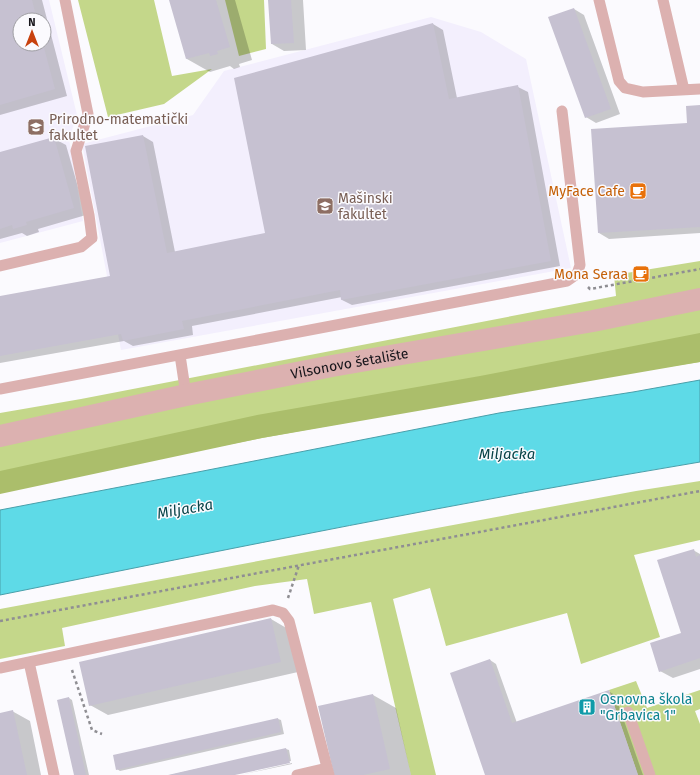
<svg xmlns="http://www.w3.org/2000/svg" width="700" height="775" font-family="'Fira Sans',sans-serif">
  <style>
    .built { fill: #f3effd; fill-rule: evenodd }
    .green { fill: #c4d78a }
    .forest { fill: #abbe6b }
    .water { fill: #5edae7; stroke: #499faa }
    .shadow { fill: #0003; fill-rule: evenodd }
    .building { fill: #c6c1d1 }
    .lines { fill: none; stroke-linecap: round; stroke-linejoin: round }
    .path { stroke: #8f8e93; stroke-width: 2.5; stroke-dasharray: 3 3; stroke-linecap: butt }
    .service { stroke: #dcb1b0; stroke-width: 11 }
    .minor { stroke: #dcb1b0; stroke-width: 22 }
    .labels { text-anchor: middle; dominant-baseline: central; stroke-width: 3; stroke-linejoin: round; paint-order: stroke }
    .education-label { font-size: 14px; fill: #785e54; stroke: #fbfafe; text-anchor: start }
    .food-label { font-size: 14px; fill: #c56008; stroke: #fbfafe; text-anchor: end }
    .street-label { font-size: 14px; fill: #18161c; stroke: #fbfafe }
    .culture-label { font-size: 14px; fill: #0d838f; stroke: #fbfafe; text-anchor: start }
    .water-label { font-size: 15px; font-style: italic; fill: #094449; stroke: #fbfafe }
  </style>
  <rect width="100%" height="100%" fill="#fbfafe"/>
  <path class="built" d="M0 0H49L77 115 69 139 83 221 0 243ZM20 20H44V44H20Z
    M431 17 481 32 526 59 571 268 121 350 82 144 193 115 224 71Z"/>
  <path class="green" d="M78 0H154L172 76 212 69 164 104 108 117Z
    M225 0H264L266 49 239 56Z
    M700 261V362L575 381 262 438 0 489V413L81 399 616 296 614 275Z
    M700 481V540L634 555 660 637 581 664 567 613 446 646 430 588 393 599 436 775H411L371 602 314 614 307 579 255 586 62 628 65 646 0 659V609L636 491Z
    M636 681 647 708 700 690V709L695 711 700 724V775H638L609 690Z"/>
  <path class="forest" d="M700 333V362L262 438 0 494V471L257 415 480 376Z"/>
  <path class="water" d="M700 380V462C466 501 233 548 0 595V510L203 471 499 413 633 392Z"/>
  <path class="shadow" d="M0 0H42L67 96 0 115ZM20 20H44V44H20Z
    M170 0H235L252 60 239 64 240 67 234 69 230 66 210 72 187 59Z
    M269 0H303L306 50 284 51 272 44Z
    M574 9 584 15 620 114 596 123 586 117Z
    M433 24 443 30 457 98 518 87 528 92 560 266 352 305 342 300V297L192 326 193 335 133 346 124 341 0 363V297L111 277 86 147 143 136 153 142 175 252 266 234Z
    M700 106V233L609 239 599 233 688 124Z
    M53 138 66 145 86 215 38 229 39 232 27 236 22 233 0 239V153Z
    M693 550 700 554V669L673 678 660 671 682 634Z
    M271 619 288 629 298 672 108 715 90 705Z
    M490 660 496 664 517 723 608 691 615 695 643 775H486Z
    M373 695 396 708 411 775H335Z
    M69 698 72 700 89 775H75Z
    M12 711 30 721 41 775H0V714Z
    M278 719 281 720 284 734 120 771 117 769Z
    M286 749 289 750 291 761 231 775H170Z
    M292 763V764L240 775Z"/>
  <path class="building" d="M0 0H32L37 20H20V44H43L55 89 0 105Z
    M169 0H216L230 47 217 51 218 54 210 56 209 53 186 59Z
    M268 0H291L294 43 271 44Z
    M574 8 611 109 585 118 548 17Z
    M433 23 449 99 518 85 551 261 341 300 340 290 182 321 184 329 123 341 121 334 0 356V296L110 276 85 146 143 135 167 253 265 233 234 78Z
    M700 105V227L598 233 591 129 687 123 686 106Z
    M54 137 74 208 26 222 27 225 13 229 12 225 0 229V152Z
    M694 549 696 557 700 555V658L659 672 650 643 681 633 657 560Z
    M271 618 281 662 89 706 79 662Z
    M490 659 512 723 609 690 638 775H485L450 673Z
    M373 694 390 769 363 775H334L318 706Z
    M69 697 86 775H74L57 700Z
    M13 710 27 775H0V713Z
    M278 718 281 732 116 770 113 755Z
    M286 748 290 763 235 775H168Z"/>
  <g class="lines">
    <path class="path" d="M588 287 590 289 700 269
      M288 598 299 565
      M0 621 700 491
      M72 670 92 730 102 734"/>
    <path class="service" d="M599 0 619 81 625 88 643 92 700 89
      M663 0 684 90
      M0 266 81 247 92 238 89 215 76 151 88 114 65 0
      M180 355 186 395
      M0 389 567 281 577 274 580 265 562 111
      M29 662 54 775
      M0 668 273 610 283 613 289 621 329 775
      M628 712 650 775
      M297 775 327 768"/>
    <path class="minor" id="s1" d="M0 436 186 395 332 366 593 321 700 299"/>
  </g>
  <defs>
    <g id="university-square" transform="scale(0.9)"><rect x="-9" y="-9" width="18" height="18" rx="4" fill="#8d6e63" stroke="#fbfafe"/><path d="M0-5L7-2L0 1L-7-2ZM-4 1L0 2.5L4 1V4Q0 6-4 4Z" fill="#fff"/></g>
    <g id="cafe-square" transform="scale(0.9)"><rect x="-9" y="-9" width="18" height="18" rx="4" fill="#e8710a" stroke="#fbfafe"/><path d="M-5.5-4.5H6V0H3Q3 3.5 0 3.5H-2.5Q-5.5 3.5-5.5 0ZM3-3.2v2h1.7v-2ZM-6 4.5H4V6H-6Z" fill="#fff"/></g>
    <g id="building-square" transform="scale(0.9)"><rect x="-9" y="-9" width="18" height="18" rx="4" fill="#0f9aa8" stroke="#fbfafe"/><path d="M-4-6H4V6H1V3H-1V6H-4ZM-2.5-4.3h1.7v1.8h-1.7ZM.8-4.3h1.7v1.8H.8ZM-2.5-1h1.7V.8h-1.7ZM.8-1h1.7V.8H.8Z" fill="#fff"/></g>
  </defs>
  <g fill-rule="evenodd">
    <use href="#university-square" x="36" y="127"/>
    <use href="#cafe-square" x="638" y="191"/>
    <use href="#university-square" x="325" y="206"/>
    <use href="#cafe-square" x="641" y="274"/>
    <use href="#building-square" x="587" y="707"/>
  </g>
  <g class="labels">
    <g class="education-label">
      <text x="49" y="119">Prirodno-matematički<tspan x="49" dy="16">fakultet</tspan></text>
      <text x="338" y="198">Mašinski<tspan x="338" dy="16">fakultet</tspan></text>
    </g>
    <g class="food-label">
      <text x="625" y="191">MyFace Cafe</text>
      <text x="628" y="274">Mona Seraa</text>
    </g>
    <g class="street-label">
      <text stroke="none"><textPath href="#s1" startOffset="357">Vilsonovo šetalište</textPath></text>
    </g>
    <g class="culture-label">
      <text x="600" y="699">Osnovna škola<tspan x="600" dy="16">"Grbavica 1"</tspan></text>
    </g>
    <g class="water-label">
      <text x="507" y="454">Miljacka</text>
      <text transform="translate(185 509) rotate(-10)">Miljacka</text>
    </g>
  </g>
  <g transform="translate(32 32)"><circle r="19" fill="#fbfafe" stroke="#a09fa4"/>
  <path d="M0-3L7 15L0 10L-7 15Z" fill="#c8410e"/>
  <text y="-6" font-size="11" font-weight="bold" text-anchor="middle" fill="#18161c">N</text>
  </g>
</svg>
